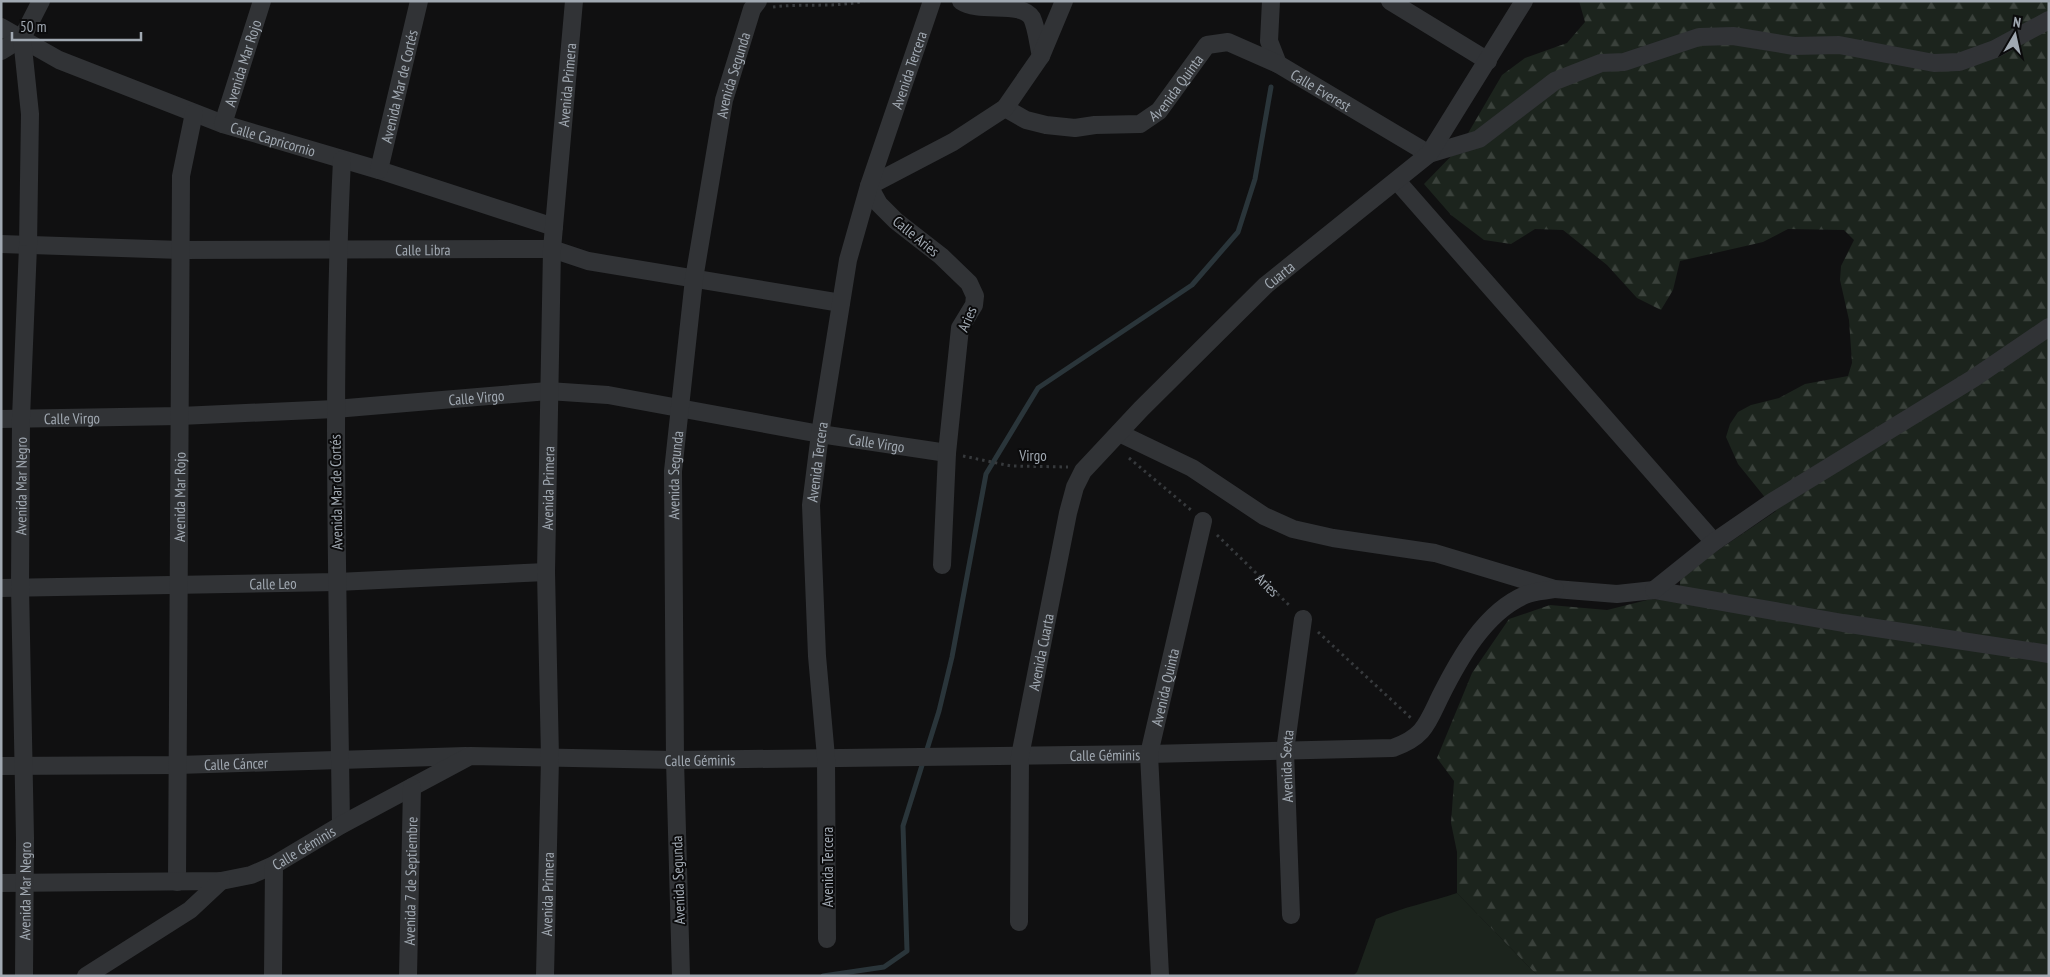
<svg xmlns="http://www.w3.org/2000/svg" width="2050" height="977" font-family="'PT Sans Narrow',sans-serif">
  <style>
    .grass { fill: #1c241d }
    .forest { fill: url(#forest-firs) }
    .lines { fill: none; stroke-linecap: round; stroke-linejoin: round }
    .stream { stroke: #2a353a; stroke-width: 5 }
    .path { stroke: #373a3d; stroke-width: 3; stroke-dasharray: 2.5 4; stroke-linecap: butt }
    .minor { stroke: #313336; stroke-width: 18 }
    .labels { text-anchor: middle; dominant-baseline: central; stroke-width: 4; stroke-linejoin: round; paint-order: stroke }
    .street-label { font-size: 15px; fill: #a1a9b2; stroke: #0b0b0c }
  </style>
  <defs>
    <pattern id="forest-firs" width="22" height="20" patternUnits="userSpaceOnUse" patternTransform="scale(1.25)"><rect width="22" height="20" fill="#1c241d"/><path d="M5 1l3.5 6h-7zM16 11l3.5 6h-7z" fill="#3a413b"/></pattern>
  </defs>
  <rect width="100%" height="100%" fill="#101011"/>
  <path class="grass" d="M1457 893 1538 976H1353L1357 972 1376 919C1403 907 1430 902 1457 893Z"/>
  <path class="forest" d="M1579 1H2049V976H1538L1457 893V852L1451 823 1454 781 1437 758 1472 673 1509 619 1550 605 1607 610 1651 599 1680 601V576L1776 511 1738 464 1726 437 1730 424 1738 412 1751 405 1779 398 1805 384 1848 376 1852 363 1849 320 1840 280 1841 266 1854 240 1844 230 1788 229 1763 242 1680 261 1673 290 1661 310 1637 298 1607 265 1563 230 1535 229 1511 244 1484 240 1451 215 1424 184 1460 147 1502 75 1525 58 1567 43 1585 22Z"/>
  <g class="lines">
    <path class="stream" d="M823 976 884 967 907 951 903 826 939 711 952 657 986 474 1038 388 1192 285 1238 232 1255 179 1271 87"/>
    <g class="path">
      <path d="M773 7C803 3 835 8 864 1"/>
      <path d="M963 456 1011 466 1068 467"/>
      <path d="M1129 458 1191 510"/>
      <path id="s1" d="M1217 535 1291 607"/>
      <path d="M1318 632 1411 718"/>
    </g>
    <g class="minor">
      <path d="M961 1C980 14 1021 0 1032 18 1037 29 1038 44 1041 56"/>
      <path d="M1271 1 1269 41 1278 64"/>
      <path d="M1390 1 1488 61"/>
      <path id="s2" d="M1 27 59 60 223 124 379 170 554 227"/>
      <path d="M1 51 22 38"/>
      <path id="s3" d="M1005 108 1026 120 1046 125 1075 128 1095 125 1140 124 1159 111 1207 45 1228 42 1278 64 1429 154"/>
      <path id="s4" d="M223 124 262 1"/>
      <path d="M1429 154 1479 139 1555 81 1601 63 1624 62 1699 37 1733 36 1794 46 1839 45 1934 63 1959 62 1995 49 2049 20"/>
      <path id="s5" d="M379 170 419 1"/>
      <path d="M1397 181 1714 542"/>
      <path id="s6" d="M1 244 181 250 552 249 588 261 841 303"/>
      <path id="s7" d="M1 419 180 416 335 409 548 391 608 395 820 434 947 453"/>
      <path d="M1119 433 1192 468 1264 516 1293 529 1333 538 1435 553 1555 589 1617 594 1654 590 1843 623 2049 654"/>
      <path d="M942 565 947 453 960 328 974 305 975 296 969 283 941 256 896 221 879 204 869 186 953 142 1005 108 1041 56 1064 1"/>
      <path id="s8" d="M1 588 337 582 546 572"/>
      <path d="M1654 590 1714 542 1772 502 1974 378 2049 327"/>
      <path id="s9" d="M1 766 178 765 466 756"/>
      <path d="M341 825C338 603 331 381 342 160"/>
      <path id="s10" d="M177 882 181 176 194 113"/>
      <path id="s11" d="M1 883 221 881 251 875 274 865 341 825 470 756 675 760 1149 754 1393 748C1424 737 1427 724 1440 697 1459 659 1485 612 1525 595 1534 591 1545 591 1555 589"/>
      <path id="s12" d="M1291 915 1285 751 1303 619"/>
      <path id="s13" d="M1019 922 1020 756 1068 513 1075 487 1083 471 1141 409 1266 285 1429 154 1524 1"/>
      <path id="s14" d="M827 939 826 757 817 656 811 505 820 434 848 260 869 186 932 1"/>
      <path id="s15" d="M1160 975 1149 754 1203 521"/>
      <path id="s16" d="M24 976 25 838 20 587 21 418 28 246 30 114 22 38 41 1"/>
      <path d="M86 976 190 910 221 881"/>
      <path d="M273 976 274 865"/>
      <path id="s17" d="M408 976 412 787"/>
      <path id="s18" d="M545 976 550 758 546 572 552 249 574 1"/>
      <path id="s19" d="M681 976 675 760 673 471 694 279 724 100 752 9 758 1"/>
    </g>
  </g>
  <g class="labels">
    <g class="street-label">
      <text stroke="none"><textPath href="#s4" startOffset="64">Avenida Mar Rojo</textPath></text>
      <text stroke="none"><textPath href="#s14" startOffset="882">Avenida Tercera</textPath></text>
      <text stroke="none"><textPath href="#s19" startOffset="906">Avenida Segunda</textPath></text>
      <text stroke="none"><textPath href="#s18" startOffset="892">Avenida Primera</textPath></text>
      <text stroke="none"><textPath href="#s3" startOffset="191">Avenida Quinta</textPath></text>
      <text stroke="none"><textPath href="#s5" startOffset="86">Avenida Mar de Cortés</textPath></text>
      <text stroke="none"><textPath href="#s3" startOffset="370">Calle Everest</textPath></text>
      <text stroke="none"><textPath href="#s2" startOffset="295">Calle Capricornio</textPath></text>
      <text transform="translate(916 236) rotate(39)">Calle Aries</text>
      <text stroke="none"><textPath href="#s6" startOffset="422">Calle Libra</textPath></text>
      <text stroke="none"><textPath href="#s13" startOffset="736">Cuarta</textPath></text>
      <text transform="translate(967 319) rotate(-67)">Aries</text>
      <text stroke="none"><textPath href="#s7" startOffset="476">Calle Virgo</textPath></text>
      <text stroke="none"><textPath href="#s7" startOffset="71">Calle Virgo</textPath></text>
      <text stroke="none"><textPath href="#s7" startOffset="881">Calle Virgo</textPath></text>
      <text x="1033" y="455">Virgo</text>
      <text stroke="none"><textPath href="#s14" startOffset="478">Avenida Tercera</textPath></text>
      <text stroke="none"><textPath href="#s19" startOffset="501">Avenida Segunda</textPath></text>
      <text stroke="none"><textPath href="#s16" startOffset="490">Avenida Mar Negro</textPath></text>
      <text stroke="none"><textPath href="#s18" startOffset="488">Avenida Primera</textPath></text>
      <text transform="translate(336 492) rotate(-91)">Avenida Mar de Cortés</text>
      <text stroke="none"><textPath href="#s10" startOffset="385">Avenida Mar Rojo</textPath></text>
      <text stroke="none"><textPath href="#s8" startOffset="272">Calle Leo</textPath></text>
      <text stroke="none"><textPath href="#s1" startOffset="71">Aries</textPath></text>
      <text stroke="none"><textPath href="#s13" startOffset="272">Avenida Cuarta</textPath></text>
      <text stroke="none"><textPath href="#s15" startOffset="290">Avenida Quinta</textPath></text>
      <text stroke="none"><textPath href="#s11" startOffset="1135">Calle Géminis</textPath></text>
      <text stroke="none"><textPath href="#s11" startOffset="730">Calle Géminis</textPath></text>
      <text stroke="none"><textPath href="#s9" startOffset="235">Calle Cáncer</textPath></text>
      <text stroke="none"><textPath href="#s12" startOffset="149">Avenida Sexta</textPath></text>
      <text stroke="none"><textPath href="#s11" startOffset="310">Calle Géminis</textPath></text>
      <text transform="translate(827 867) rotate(-90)">Avenida Tercera</text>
      <text transform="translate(678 880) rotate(-92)">Avenida Segunda</text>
      <text stroke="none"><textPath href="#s17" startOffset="95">Avenida 7 de Septiembre</textPath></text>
      <text stroke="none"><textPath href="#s16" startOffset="85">Avenida Mar Negro</textPath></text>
      <text stroke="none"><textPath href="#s18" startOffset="82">Avenida Primera</textPath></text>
    </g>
  </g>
  <rect width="2050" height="977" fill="none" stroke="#a1a9b2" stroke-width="5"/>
  <g transform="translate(2015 35) rotate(9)" stroke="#0b0b0c" stroke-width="4" paint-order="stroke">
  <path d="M0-4L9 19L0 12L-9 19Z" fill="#a1a9b2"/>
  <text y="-8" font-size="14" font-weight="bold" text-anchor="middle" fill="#a1a9b2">N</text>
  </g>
  <path d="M12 32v8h129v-8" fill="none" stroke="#a1a9b2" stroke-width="2.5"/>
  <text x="20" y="32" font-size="15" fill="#a1a9b2" stroke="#0b0b0c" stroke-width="4" paint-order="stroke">50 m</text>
</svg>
